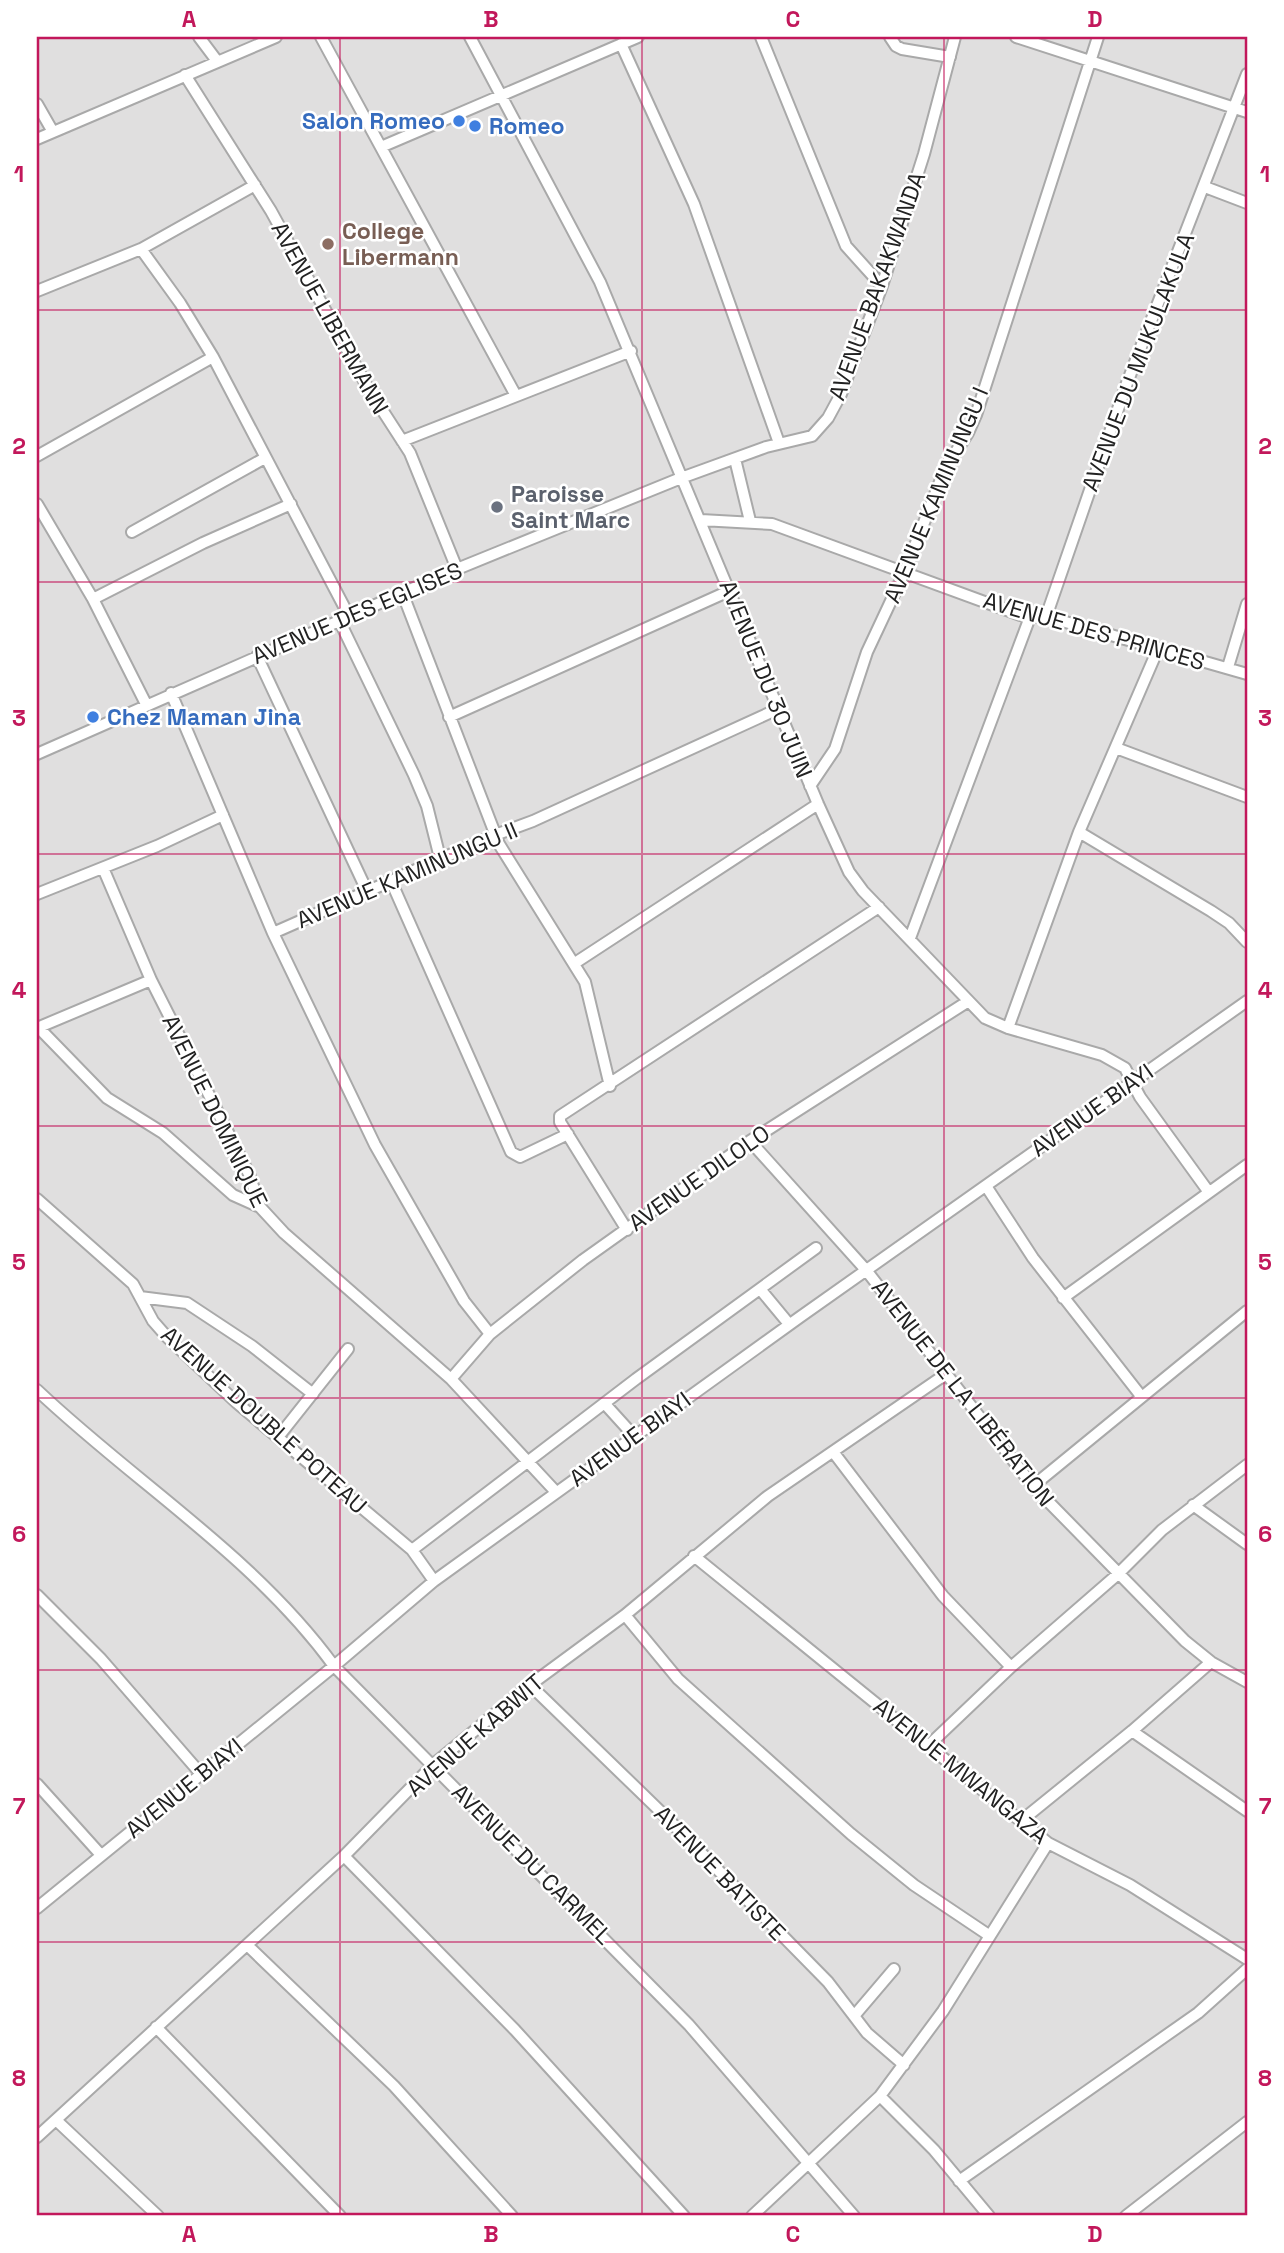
<svg xmlns="http://www.w3.org/2000/svg" width="1284" height="2253" font-family="'Space Grotesk',sans-serif">
  <style>
    .residential { fill: #e0dfdf }
    .lines { fill: none; stroke-linecap: round; stroke-linejoin: round }
    .minor-casing { stroke: #a9a9a9; stroke-width: 14 }
    .minor { stroke: #fff; stroke-width: 10 }
    .grid { fill: none; stroke: #c2185b; stroke-width: 2; stroke-opacity: 0.55 }
    .shop-dot { fill: #3f7fe0; stroke: #fff; stroke-width: 2.5 }
    .education-dot { fill: #8d6e63; stroke: #fff; stroke-width: 2.5 }
    .worship-dot { fill: #6b7280; stroke: #fff; stroke-width: 2.5 }
    .labels { text-anchor: middle; dominant-baseline: central; stroke-width: 5; stroke-linejoin: round; paint-order: stroke }
    .shop-label { font-size: 23px; font-weight: bold; fill: #366cbe; stroke: #fff; text-anchor: start }
    .education-label { font-size: 23px; font-weight: bold; fill: #785e54; stroke: #fff; text-anchor: start }
    .street-label { font-size: 23px; fill: #222; stroke: #fff }
    .worship-label { font-size: 23px; font-weight: bold; fill: #5b616d; stroke: #fff; text-anchor: start }
    .neatline { fill: none; stroke: #c2185b; stroke-width: 2.5 }
    .grid-label { font-size: 23px; text-anchor: middle; font-weight: bold; fill: #c2185b }
  </style>
  <rect width="100%" height="100%" fill="#f2efe8"/>
  <path class="residential" d="M37 37H1247V2216H37Z"/>
  <g class="lines">
    <g class="minor-casing">
      <path id="minor" d="M199 37 217 61
        M321 37 515 394
        M470 37 600 282 818 804 849 872 863 891 985 1018 1008 1028 1102 1055 1125 1068 1140 1097 1208 1191
        M761 37 846 246 882 286
        M890 37 896 46 902 49 950 57
        M1016 37 1247 112
        M621 44 694 204 779 443
        M185 75 271 211 368 388 410 453 457 569
        M37 104 53 132
        M37 139 276 37
        M381 147 638 37
        M1205 187 1247 203
        M141 249 180 303 213 357 349 616
        M37 291 141 249 255 185
        M402 441 631 351
        M37 456 213 357
        M735 459 750 521
        M37 504 93 599 146 704
        M701 520 772 524 1020 615 1055 619 1247 674
        M132 532 265 458
        M402 592 499 844 585 982 610 1086
        M93 599 203 543 291 504
        M1046 617 1127 383 1247 74
        M339 620 414 775 427 806 440 858
        M257 656 367 891
        M1228 667 1247 604
        M171 693 273 933 495 835 533 821 778 709
        M449 717 729 591
        M1116 748 1247 797
        M37 754 457 569 681 478 766 447 812 436 828 418 841 394 882 286 924 154 955 37
        M810 786 835 749 867 652 905 571 945 469 968 433 976 415 1098 37
        M1079 832 1211 911 1229 923 1247 942
        M103 868 151 980 249 1174 260 1207 284 1233 451 1379 556 1492
        M391 881 511 1152 520 1157 568 1134
        M37 894 157 846 223 815
        M273 933 375 1145 464 1301 490 1334
        M910 938 1030 617
        M575 963 818 804
        M38 1027 107 1098 163 1133 233 1195 260 1207
        M37 1028 151 980
        M1008 1028 1079 832 1158 649
        M750 1141 866 1270
        M986 1186 1033 1258 1141 1396
        M37 1199 133 1284 153 1321 167 1337 237 1403 412 1550 434 1581
        M627 1230 560 1122V1116L879 907
        M866 1270 1033 1486 1185 1641 1211 1662 1247 1682
        M760 1289 789 1324
        M140 1297 187 1303 252 1346 313 1394
        M1063 1298 1247 1165
        M451 1379 490 1334 583 1260 750 1141 967 1002
        M37 1390C135 1483 254 1556 334 1666L689 2025 854 2216
        M605 1404 634 1436
        M279 1436 348 1349
        M834 1453 943 1596 1011 1667
        M1033 1486 1247 1311
        M1193 1505 1247 1544
        M412 1550 636 1379 816 1248
        M694 1556 1048 1843 1130 1885 1247 1959
        M37 1595 101 1659 201 1774
        M625 1615 678 1679 851 1834 914 1885 990 1936
        M530 1685 661 1812 828 1982 867 2033 904 2065
        M1132 1731 1247 1811
        M929 1745 1011 1667 1118 1574 1162 1530 1247 1465
        M37 1784 101 1855
        M1021 1821 1132 1731 1211 1662
        M344 1856 515 2030 684 2216
        M37 1908 334 1666 434 1581 800 1317 1247 1001
        M247 1945 394 2086 512 2216
        M854 2016 894 1969
        M156 2027 340 2216
        M880 2096 934 2150 989 2216
        M57 2121 158 2216
        M37 2137 344 1856 434 1764 530 1685 625 1615 768 1496 946 1374
        M959 2181 1198 2013 1247 1969
        M752 2216 880 2096 943 2011 1048 1843
        M1126 2216 1247 2122"/>
    </g>
    <use href="#minor" class="minor"/>
  </g>
  <path class="grid" d="M340 37V2216M642 37V2216M944 37V2216M37 310H1247M37 582H1247M37 854H1247M37 1126H1247M37 1398H1247M37 1670H1247M37 1942H1247"/>
  <g class="shop-dot">
    <circle cx="459" cy="121" r="7"/>
    <circle cx="475" cy="126" r="7"/>
    <circle cx="93" cy="717" r="7"/>
  </g>
  <circle class="education-dot" cx="328" cy="244" r="7"/>
  <circle class="worship-dot" cx="497" cy="507" r="7"/>
  <g class="labels">
    <g class="shop-label">
      <text x="445" y="121" text-anchor="end">Salon Romeo</text>
      <text x="489" y="126">Romeo</text>
      <text x="107" y="717">Chez Maman Jina</text>
    </g>
    <g class="education-label">
      <text x="342" y="231">College<tspan x="342" dy="26">Libermann</tspan></text>
    </g>
    <g class="street-label">
      <text transform="translate(877 286) rotate(-70)">AVENUE BAKAKWANDA</text>
      <text transform="translate(330 318) rotate(61)">AVENUE LIBERMANN</text>
      <text transform="translate(1138 362) rotate(-69)">AVENUE DU MUKULAKULA</text>
      <text transform="translate(936 495) rotate(-67)">AVENUE KAMINUNGU I</text>
      <text transform="translate(357 613) rotate(-23)">AVENUE DES EGLISES</text>
      <text transform="translate(1094 631) rotate(16)">AVENUE DES PRINCES</text>
      <text transform="translate(766 679) rotate(68)">AVENUE DU 30 JUIN</text>
      <text transform="translate(407 875) rotate(-23)">AVENUE KAMINUNGU II</text>
      <text transform="translate(1092 1110) rotate(-35)">AVENUE BIAYI</text>
      <text transform="translate(215 1111) rotate(64)">AVENUE DOMINIQUE</text>
      <text transform="translate(699 1178) rotate(-35)">AVENUE DILOLO</text>
      <text transform="translate(963 1393) rotate(52)">AVENUE DE LA LIBÉRATION</text>
      <text transform="translate(264 1420) rotate(42)">AVENUE DOUBLE POTEAU</text>
      <text transform="translate(630 1439) rotate(-36)">AVENUE BIAYI</text>
      <text transform="translate(475 1735) rotate(-41)">AVENUE KABWIT</text>
      <text transform="translate(961 1771) rotate(39)">AVENUE MWANGAZA</text>
      <text transform="translate(184 1788) rotate(-39)">AVENUE BIAYI</text>
      <text transform="translate(532 1864) rotate(45)">AVENUE DU CARMEL</text>
      <text transform="translate(720 1873) rotate(46)">AVENUE BATISTE</text>
    </g>
    <g class="worship-label">
      <text x="511" y="494">Paroisse<tspan x="511" dy="26">Saint Marc</tspan></text>
    </g>
  </g>
  <rect width="1284" height="2253" fill="none" stroke="#ffffff" stroke-width="77"/>
  <rect x="38" y="38" width="1208" height="2176" class="neatline"/>
  <g class="grid-label">
    <text x="189" y="27">A</text>
    <text x="491" y="27">B</text>
    <text x="793" y="27">C</text>
    <text x="1095" y="27">D</text>
    <text x="19" y="182">1</text>
    <text x="1265" y="182">1</text>
    <text x="19" y="454">2</text>
    <text x="1265" y="454">2</text>
    <text x="19" y="726">3</text>
    <text x="1265" y="726">3</text>
    <text x="19" y="998">4</text>
    <text x="1265" y="998">4</text>
    <text x="19" y="1270">5</text>
    <text x="1265" y="1270">5</text>
    <text x="19" y="1542">6</text>
    <text x="1265" y="1542">6</text>
    <text x="19" y="1814">7</text>
    <text x="1265" y="1814">7</text>
    <text x="19" y="2086">8</text>
    <text x="1265" y="2086">8</text>
    <text x="189" y="2242">A</text>
    <text x="491" y="2242">B</text>
    <text x="793" y="2242">C</text>
    <text x="1095" y="2242">D</text>
  </g>
</svg>
